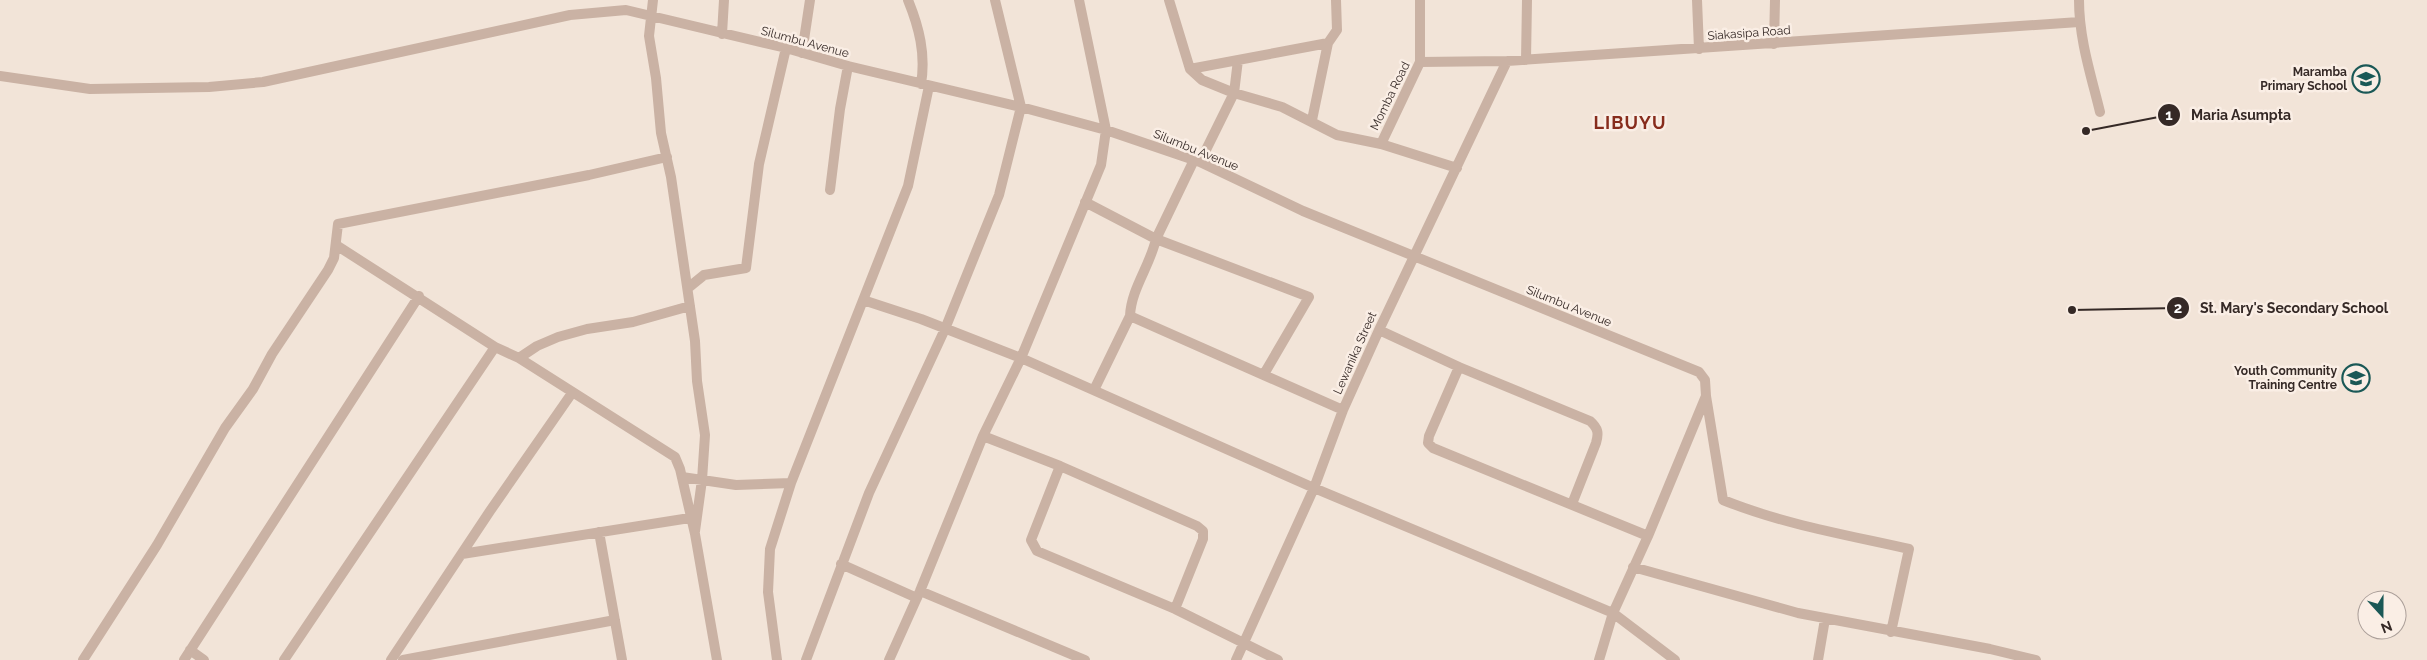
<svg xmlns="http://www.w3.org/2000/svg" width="2427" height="660" font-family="Raleway,sans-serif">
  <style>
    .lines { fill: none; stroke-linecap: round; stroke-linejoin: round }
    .minor { stroke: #cab2a4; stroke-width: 10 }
    .labels { text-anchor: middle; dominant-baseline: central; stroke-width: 5; stroke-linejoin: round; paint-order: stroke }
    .street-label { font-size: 12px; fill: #352926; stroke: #faeee5 }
    .poi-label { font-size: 12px; font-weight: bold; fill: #352926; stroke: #faeee5; text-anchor: end }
    .district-label { font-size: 18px; font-weight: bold; letter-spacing: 1px; fill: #872c1c; stroke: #faeee5 }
    .leader { fill: none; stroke: #352926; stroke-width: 2 }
    .callout-dot { fill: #352926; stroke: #faeee5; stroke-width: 2 }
    .mark-label { font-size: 15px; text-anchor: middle; font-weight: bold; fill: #fff }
    .callout-label { font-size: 14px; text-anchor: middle; font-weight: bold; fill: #352926; stroke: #faeee5; stroke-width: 5; stroke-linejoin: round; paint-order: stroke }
  </style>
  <rect width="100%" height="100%" fill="#f2e4d8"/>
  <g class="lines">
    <path class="minor" d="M653 0 649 36 656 78 661 133 671 177 695 341 697 381 705 435 702 480 695 531
      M908 0C919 27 926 54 921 84
      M1169 0 1190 69 1202 80 1234 93 1282 107 1337 135 1381 144 1457 168
      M1697 0 1699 49
      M2079 0C2079 39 2091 75 2100 112
      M722 34 724 0
      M1774 44 1775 0
      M802 53 810 0
      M1526 60 1527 0
      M1420 62 1507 61 2079 22
      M1190 69 1328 43
      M0 76 90 89 209 87 263 82 570 15 626 10 786 48 848 66 1021 107 1106 130 1200 162 1303 211 1699 372 1705 380 1706 396 1648 536 1613 613 1599 660
      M1312 120 1328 43 1337 30 1336 0
      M1381 144 1420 62V0
      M1200 162 1234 93 1238 60
      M830 190 840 109 848 66
      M1085 202 1156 239 1194 160
      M336 245 495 347 519 358 675 457 680 469 695 534 717 660
      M688 288 704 275 746 268 759 164 786 48
      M863 300 921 319 1021 358 1314 488 1613 613 1675 660
      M1130 316C1131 289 1150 266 1156 239L1309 297 1264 374
      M1379 330 1459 367 1429 436 1428 443 1433 448 1648 536
      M519 358 537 346 558 337 587 329 633 322 690 306
      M1459 367 1590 421C1598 428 1599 433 1596 443L1572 504
      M1094 390 1130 316 1343 410
      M1706 396 1723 500C1782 524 1847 535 1909 549L1891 632
      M983 436 1060 466 1197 526 1203 531V539L1175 609
      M1060 466 1031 540 1037 551 1175 609 1278 660
      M682 477 736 485 791 483
      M599 532 622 660
      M462 554 696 517
      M841 564 917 598
      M1633 567 1798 613 1990 649 2036 660
      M920 591 1085 660
      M190 650 204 660
      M83 660 157 545 225 428 253 389 272 354 328 270 334 258 338 224 589 175 667 157
      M184 660 419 296
      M284 660 495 347
      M391 660 490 511 572 393
      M403 660 615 620
      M777 660 768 592 770 549 791 483 908 186 929 86
      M806 660 869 493 945 329 999 195 1021 107 995 0
      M889 660 920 591 983 436 1021 358 1101 165 1106 130 1079 0
      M1236 660 1314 488 1343 410 1379 330 1507 61
      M1818 660 1825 619"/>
  </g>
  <defs>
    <g id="school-ring" transform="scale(1.4375)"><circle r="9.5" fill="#faeee5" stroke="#1a5856" stroke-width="1.5"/><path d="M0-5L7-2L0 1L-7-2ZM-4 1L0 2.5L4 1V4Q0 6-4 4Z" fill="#1a5856"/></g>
  </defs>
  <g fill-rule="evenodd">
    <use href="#school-ring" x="2366" y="79"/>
    <use href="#school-ring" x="2356" y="378"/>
  </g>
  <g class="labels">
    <g class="street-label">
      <text transform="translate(1749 33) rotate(-4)">Siakasipa Road</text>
      <text transform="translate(805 42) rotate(15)">Silumbu Avenue</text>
      <text transform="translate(1390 96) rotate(-64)">Momba Road</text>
      <text transform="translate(1196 150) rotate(22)">Silumbu Avenue</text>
      <text transform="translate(1569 306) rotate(22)">Silumbu Avenue</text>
      <text transform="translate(1355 353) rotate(-66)">Lewanika Street</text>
    </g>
    <g class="poi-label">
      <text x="2347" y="72">Maramba<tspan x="2347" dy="14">Primary School</tspan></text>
      <text x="2337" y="371">Youth Community<tspan x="2337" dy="14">Training Centre</tspan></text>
    </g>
    <g class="district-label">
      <text x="1630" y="122">LIBUYU</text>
    </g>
  </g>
  <path class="leader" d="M2086 131L2169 115M2072 310L2178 308"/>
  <g class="callout-dot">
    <circle cx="2086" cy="131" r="5"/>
    <circle cx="2072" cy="310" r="5"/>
    <circle cx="2169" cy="115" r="12"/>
    <circle cx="2178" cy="308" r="12"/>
  </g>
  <g class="mark-label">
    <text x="2169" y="120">1</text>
    <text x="2178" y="313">2</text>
  </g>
  <g class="callout-label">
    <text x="2241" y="120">Maria Asumpta</text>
    <text x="2294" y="313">St. Mary's Secondary School</text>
  </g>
  <g transform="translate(2382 615) rotate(159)"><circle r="24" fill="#faeee5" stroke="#ab9f99"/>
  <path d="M0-4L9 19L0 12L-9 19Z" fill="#1a5856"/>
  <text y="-8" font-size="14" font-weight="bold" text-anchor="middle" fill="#352926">N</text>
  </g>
</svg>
